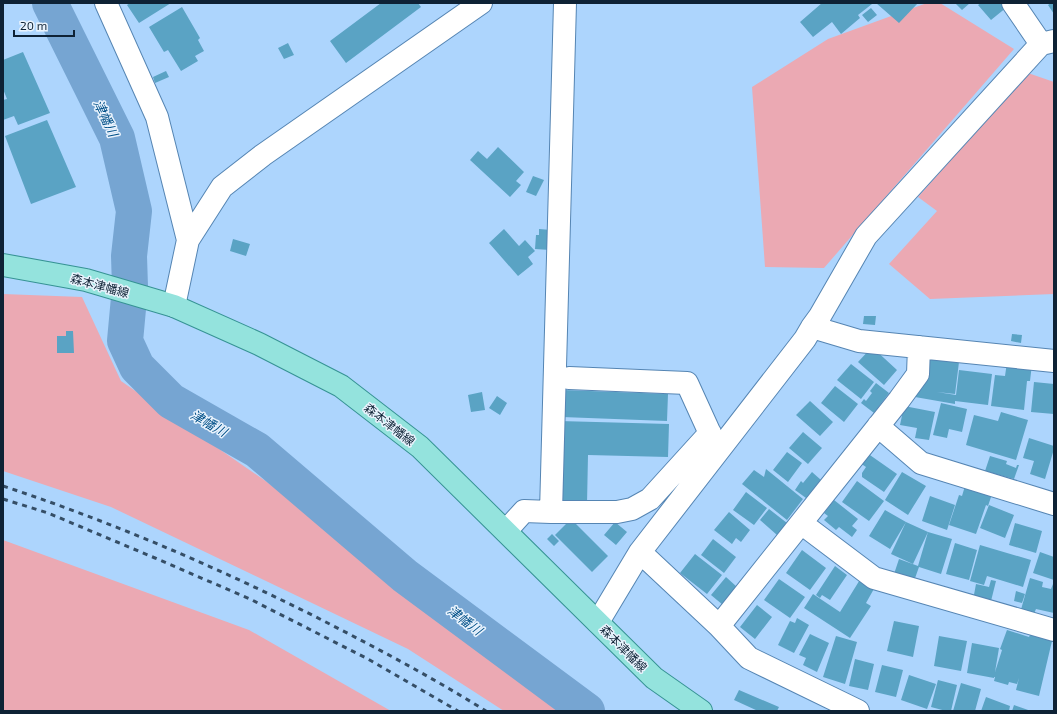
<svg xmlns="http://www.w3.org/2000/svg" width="1057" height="714" font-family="'Exo 2','Noto Sans JP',sans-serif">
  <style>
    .green { fill: #eba9b3 }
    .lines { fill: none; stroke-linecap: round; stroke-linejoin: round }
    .river { stroke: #76a5d2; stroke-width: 36 }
    .building { fill: #5aa3c4 }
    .minor-casing { stroke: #5585b3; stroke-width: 24 }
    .major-casing { stroke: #369394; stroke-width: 24 }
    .minor { stroke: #fff; stroke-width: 22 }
    .major { stroke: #94e3dd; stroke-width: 22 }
    .rail { stroke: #354e66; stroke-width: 3; stroke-dasharray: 5 5; stroke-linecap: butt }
    .labels { text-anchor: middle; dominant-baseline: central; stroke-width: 3; stroke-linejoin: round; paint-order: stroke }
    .street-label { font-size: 12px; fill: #0e2235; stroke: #e9f3fd }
    .water-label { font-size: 13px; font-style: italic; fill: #035189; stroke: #e9f3fd }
  </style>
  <rect width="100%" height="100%" fill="#add5fd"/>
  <path class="green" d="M927 3H940L1014 49 824 268 765 267 752 87 828 39Z
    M1028 73 1054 82V294L930 299 889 264 937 211 918 197Z
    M3 294 82 297 121 381 267 482 566 711H504L408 649 111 507 3 471Z
    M3 540 249 630 391 711H3Z"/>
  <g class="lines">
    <path class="river" d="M50 3 117 138 134 211 129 256 130 287 125 341 137 367 171 401 257 450 405 576 587 711"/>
  </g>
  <path class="building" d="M130 3H171L139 23 127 5Z
    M381 3H418L421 7 346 63 330 41Z
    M822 3H871L872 4 858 15 860 18 841 34 832 22 813 37 800 22Z
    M876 3H918L899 23Z
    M955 3H970L962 10Z
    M981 3H1003L1007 7 991 20 978 5Z
    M1051 3H1054V14L1048 5Z
    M182 7 200 38 198 40 204 51 195 56 198 61 181 71 168 50 164 52 149 27Z
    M871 8 877 15 868 22 862 15Z
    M288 43 294 55 284 59 278 48Z
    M23 52 50 113 18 125 14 116 3 120V100L7 99 3 89V60Z
    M166 71 169 77 155 83 153 77Z
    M47 120 76 187 31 204 5 136Z
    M498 147 524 172 516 181 521 185 510 197 470 160 478 151 487 159Z
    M533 176 544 180 536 196 526 192Z
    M504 229 519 246 525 240 535 251 528 257 533 264 518 276 489 243Z
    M539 229 551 230 550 250 535 249 536 235H539Z
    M233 239 250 244 246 256 230 251Z
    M864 316H876L875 325 863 324Z
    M66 331H73L74 353H57V336H66Z
    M1012 334 1022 335 1021 343 1011 341Z
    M872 347 897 370 884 385 858 362Z
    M926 358 959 362 955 394 937 392 956 395 959 370 992 374 988 405 955 401V404L915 397 916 389H922Z
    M1007 362 1032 364 1030 381H1027L1024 410 991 406 995 375 1005 376Z
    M851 364 874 382 861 399 837 380Z
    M1034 382 1054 384V414L1031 412Z
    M876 383 889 393 874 413 861 403 864 399 866 401 872 393 870 391Z
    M835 386 858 404 844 422 821 403Z
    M563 390 668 394 667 421 562 417Z
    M482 392 485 410 471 412 468 395Z
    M497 396 507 403 500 415 489 408Z
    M810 401 833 422 820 436 796 415Z
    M941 403 967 409 962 432 949 429 947 438 933 435Z
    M904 406 935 412 929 440 915 438 917 428 900 425Z
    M1001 412 1028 420 1016 460 966 445 974 415 998 421Z
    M559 421 669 424 668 457 588 455 587 504 557 503Z
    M803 432 822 448 808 464 789 448Z
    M1029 438 1054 446V449L1045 479 1030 474 1034 461 1023 458Z
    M787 452 802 463 788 482 773 470Z
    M867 453 897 474 884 492 862 477V473L866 467 860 463Z
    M990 456 1007 461 1006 464 1016 468 1017 465H1019L1014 479 985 471Z
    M766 469 803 499 787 520 742 484 754 470 764 477Z
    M812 472 821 480 806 498 795 490 801 481 803 483Z
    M902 472 926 486 908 515 885 500Z
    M857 481 884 501 869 521 842 502Z
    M965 486 992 494 988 506 986 505 976 534 949 525 959 495 962 496Z
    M746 492 767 508 754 525 733 510Z
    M930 496 955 505 947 530 922 521Z
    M834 500 858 519 852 526 857 530 852 537 839 527 836 530 824 520 828 516 824 513Z
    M989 505 1014 515 1005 538 980 528Z
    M769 509 787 523 777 535 760 520Z
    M885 510 906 522 928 532 913 564 891 554 906 522 890 549 869 536Z
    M729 512 750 530 741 542 736 538 732 544 714 530Z
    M571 519 608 556 592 572 555 535Z
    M615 522 627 532 616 545 604 535Z
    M1015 523 1042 531 1036 553 1009 545Z
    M928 532 952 539 941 574 919 567 914 581 894 574 899 559 918 566Z
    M552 534 559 541 554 546 547 539Z
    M713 539 736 557 724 573 701 555Z
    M955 543 977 550 969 580 946 574Z
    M980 545 1031 560 1023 587 987 576 984 585 970 581Z
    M802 550 826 568 810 590 786 573Z
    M1040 552 1054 557V580L1033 573Z
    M695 554 722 575 707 594 680 573Z
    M835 566 847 575 830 600 822 595 820 598 816 595Z
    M726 577 737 587 723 605 711 595Z
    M861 578 875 587 866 603 871 606 850 638 804 608 813 594 840 612Z
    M1030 578 1043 582 1042 587 1051 589 1053 584H1054V613L1036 609 1033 616 1020 613Z
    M779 579 805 597 790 618 764 600Z
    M991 580 996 581 990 605 973 600 976 584 989 587Z
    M1016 591 1025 594 1022 603 1014 601Z
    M757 605 772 617 755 639 740 627Z
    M797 618 809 625 794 653 778 645 790 621 795 623Z
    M894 621 919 626 913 657 887 651Z
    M1007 630 1029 637 1030 635 1052 641 1039 696 1016 690 1019 678 1017 684 1009 682 1008 685 994 681 995 677H994V678L967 673 972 643 999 648 995 672 1002 650 1000 649Z
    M810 634 829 643 817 672 803 665 806 658 799 655Z
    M836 636 857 642 845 684 823 677Z
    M939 636 967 641 961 671 934 666Z
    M855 659 874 664 868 690 849 686Z
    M882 665 903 670 896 697 875 692Z
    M909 675 936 684 927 709 901 700Z
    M938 680 957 685 951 711H946L931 707Z
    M961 683 981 689 975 711H953Z
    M739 690 779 707 777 711H758L734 700Z
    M986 697 1010 706 1009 711H981Z
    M1014 705 1031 711H1012Z"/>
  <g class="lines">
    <g class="minor-casing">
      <path id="minor" d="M106 3 157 117 188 240
        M1013 3 1041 44
        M174 306 188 240 222 187 263 155 481 3
        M812 327 859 341 1054 361
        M569 378 687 383 718 451
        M878 426 921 463 1054 504
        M551 512H617L632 509 650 499 710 433
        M801 523 874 578 1054 630
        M506 531 524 511 551 512 565 3
        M640 552 719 626 749 658 858 711
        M598 622 640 552 805 339 812 327 820 316 866 236 1041 44 1054 41
        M719 626 899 400 918 374 919 347"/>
    </g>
    <g class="major-casing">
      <path id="major" d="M3 265 86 280 174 306 259 344 341 386 420 447 654 678 701 711"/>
    </g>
    <use href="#minor" class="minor"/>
    <use href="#major" class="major"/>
    <path class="rail" d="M3 486C109 521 212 565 312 615 371 645 430 676 486 711
      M3 499 48 513 155 558 250 599 368 659 458 711"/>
  </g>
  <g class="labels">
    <g class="street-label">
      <text transform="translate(100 285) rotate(15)">森本津幡線</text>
      <text transform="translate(390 424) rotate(38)">森本津幡線</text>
      <text transform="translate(624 648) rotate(45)">森本津幡線</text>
    </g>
    <g class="water-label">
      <text transform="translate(106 118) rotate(65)">津幡川</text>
      <text transform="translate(209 423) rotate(30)">津幡川</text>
      <text transform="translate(465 620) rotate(37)">津幡川</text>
    </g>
  </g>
  <rect width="1057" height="714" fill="none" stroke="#0e2235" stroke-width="8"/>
  <path d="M14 30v6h60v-6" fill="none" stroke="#0e2235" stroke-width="2"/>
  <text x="20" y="30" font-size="12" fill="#0e2235" stroke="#e9f3fd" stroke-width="3" paint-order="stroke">20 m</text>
</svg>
